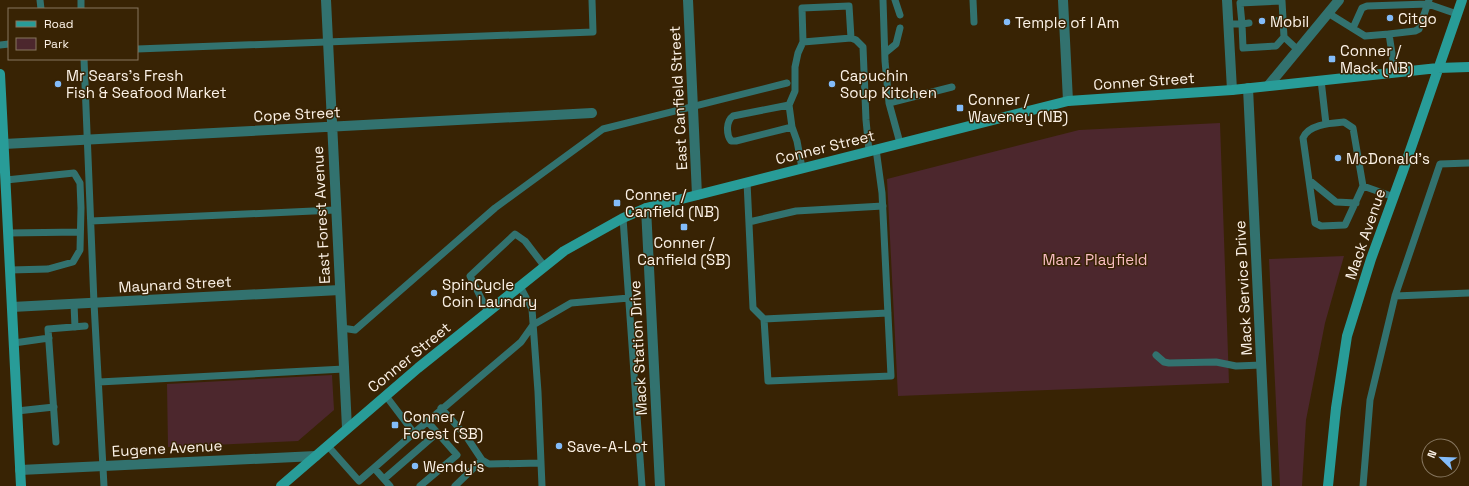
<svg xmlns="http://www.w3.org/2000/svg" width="1469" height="486" font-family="'Space Grotesk',sans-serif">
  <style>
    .green { fill: #4c272d }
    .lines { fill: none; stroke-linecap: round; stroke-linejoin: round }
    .lane { stroke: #32726f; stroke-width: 7 }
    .street { stroke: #32726f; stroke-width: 10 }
    .secondary { stroke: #289c98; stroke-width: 10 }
    .poi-dot { fill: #83bcfa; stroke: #382304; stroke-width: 1.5 }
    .labels { text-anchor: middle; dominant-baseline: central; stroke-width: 3; stroke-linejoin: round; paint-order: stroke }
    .poi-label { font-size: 15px; fill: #fcf2e7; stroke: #382304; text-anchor: start }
    .street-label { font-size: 15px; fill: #fcf2e7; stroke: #382304 }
    .park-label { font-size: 15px; fill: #fabec4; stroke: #382304 }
  </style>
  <rect width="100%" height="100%" fill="#382304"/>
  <path class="green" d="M1220 123 1229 383 898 396 887 179 1079 130Z
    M1344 256 1325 323 1306 420 1302 486H1280L1269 259Z
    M332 375 334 410 298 441 168 447 167 384Z"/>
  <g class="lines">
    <path class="lane" d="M40 0 41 9
      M81 0V9
      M883 0 885 61 889 103 900 143
      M895 0 900 15
      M973 0 974 22
      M1328 13 1365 36 1389 34
      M1274 21 1283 20
      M1249 23 1242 24 1240 3 1282 1 1284 37
      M1228 24H1242L1243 48 1276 46 1284 37 1298 50
      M1353 28 1362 8 1367 6 1428 4 1457 14
      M803 42 851 38 856 40 863 47 866 120 869 151
      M0 45 9 44
      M137 49 593 32 592 0
      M885 53 896 44 900 28
      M84 59 94 303 104 486
      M1395 73 1389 34 1415 31 1419 29 1429 0
      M1321 80 1326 124
      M889 103 952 87
      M789 105 795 91V67L798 53 803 42 802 8 849 6 851 38
      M1344 122 1353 128 1363 186 1345 225 1321 226 1315 223 1303 138C1308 124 1332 123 1344 122Z
      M792 127 736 141H731C726 134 726 121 733 116L789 105 792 127 797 141 802 168
      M6 180 74 173 80 183 81 208 80 250 73 262 48 269 10 270
      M1309 180 1336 202 1356 203
      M747 182 753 308 764 319 768 381 891 376 882 193 876 149
      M1363 186 1394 197
      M623 218 642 486
      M91 221 335 210
      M749 222 796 211 883 206
      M8 233 80 232
      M520 286 532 309 538 392 542 486
      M1395 296 1469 293
      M74 304 75 327
      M488 312 470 276 515 234 525 241 545 267
      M764 319 888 313
      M342 328 355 330 495 208 603 129 787 83
      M14 343 49 338
      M1156 355 1164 362 1169 363 1216 362 1236 366 1262 365
      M99 382 344 369
      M441 408 466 436 482 460 455 486
      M17 411 54 407
      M414 433 521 342 533 325 571 303 629 298
      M56 442 48 329 85 326
      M327 445 359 481 414 433 386 396
      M482 460 489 464 541 463
      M374 468 390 486
      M384 479 437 433
      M420 486 457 455 427 421
      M1363 486 1370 400 1395 296 1440 164 1469 163"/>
    <path class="street" d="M326 0 347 428
      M688 0 697 195
      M1063 0 1068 101
      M1227 0 1232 90
      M1268 86 1339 0
      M1248 88 1267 486
      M4 144 592 113
      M646 208 660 486
      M12 307 340 290
      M20 470 316 456"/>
    <path class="secondary" d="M0 74 21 486
      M281 486 418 368 564 251 623 218 646 208 1068 101 1232 90 1438 68 1469 67
      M1328 486 1336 408 1347 336 1371 259 1403 171 1462 0"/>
  </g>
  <g class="poi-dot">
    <circle cx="1390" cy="18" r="4"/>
    <circle cx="1262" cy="21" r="4"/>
    <circle cx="1007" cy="22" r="4"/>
    <rect x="1328" y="55" width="8" height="8" rx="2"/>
    <circle cx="58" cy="84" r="4"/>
    <circle cx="832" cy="84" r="4"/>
    <rect x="956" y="104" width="8" height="8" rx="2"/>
    <circle cx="1338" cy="158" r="4"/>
    <rect x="613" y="199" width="8" height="8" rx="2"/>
    <rect x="680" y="223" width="8" height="8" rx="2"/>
    <circle cx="434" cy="293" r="4"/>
    <rect x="391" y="421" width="8" height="8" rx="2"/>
    <circle cx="559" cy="446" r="4"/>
    <circle cx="415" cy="466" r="4"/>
  </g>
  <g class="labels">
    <g class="poi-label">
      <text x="1398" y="18">Citgo</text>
      <text x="1270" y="21">Mobil</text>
      <text x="1015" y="22">Temple of I Am</text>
      <text x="1340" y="50">Conner /<tspan x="1340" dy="17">Mack (NB)</tspan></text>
      <text x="66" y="75">Mr Sears's Fresh<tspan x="66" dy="17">Fish &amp; Seafood Market</tspan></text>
      <text x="840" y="75">Capuchin<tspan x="840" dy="17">Soup Kitchen</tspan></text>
      <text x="968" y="99">Conner /<tspan x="968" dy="17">Waveney (NB)</tspan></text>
      <text x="1346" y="158">McDonald's</text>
      <text x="625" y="194">Conner /<tspan x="625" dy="17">Canfield (NB)</tspan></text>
      <text x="684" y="242" text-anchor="middle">Conner /<tspan x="684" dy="17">Canfield (SB)</tspan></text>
      <text x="442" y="284">SpinCycle<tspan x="442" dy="17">Coin Laundry</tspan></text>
      <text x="403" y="416">Conner /<tspan x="403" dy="17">Forest (SB)</tspan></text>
      <text x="567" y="446">Save-A-Lot</text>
      <text x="423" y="466">Wendy's</text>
    </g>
    <g class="street-label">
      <text transform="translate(1144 81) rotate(-4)">Conner Street</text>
      <text transform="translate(678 98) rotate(-93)">East Canfield Street</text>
      <text transform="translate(297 114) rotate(-3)">Cope Street</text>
      <text transform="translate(825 147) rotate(-14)">Conner Street</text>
      <text transform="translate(321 215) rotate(-93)">East Forest Avenue</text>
      <text transform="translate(1365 234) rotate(-71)">Mack Avenue</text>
      <text transform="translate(175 284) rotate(-3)">Maynard Street</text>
      <text transform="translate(1243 288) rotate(-93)">Mack Service Drive</text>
      <text transform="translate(638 348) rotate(-93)">Mack Station Drive</text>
      <text transform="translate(409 357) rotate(-39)">Conner Street</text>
      <text transform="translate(167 448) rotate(-3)">Eugene Avenue</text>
    </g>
    <g class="park-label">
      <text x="1095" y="259">Manz Playfield</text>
    </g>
  </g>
  <rect x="8" y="8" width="130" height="52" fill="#382304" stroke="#86765f"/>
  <rect x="16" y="21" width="20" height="6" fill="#289c98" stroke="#86765f"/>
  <text x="44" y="28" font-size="12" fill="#fcf2e7">Road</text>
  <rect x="16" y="38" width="20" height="12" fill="#4c272d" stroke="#86765f"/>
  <text x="44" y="48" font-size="12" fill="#fcf2e7">Park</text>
  <g transform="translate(1441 458) rotate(293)"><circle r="19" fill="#382304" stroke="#86765f"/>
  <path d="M0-3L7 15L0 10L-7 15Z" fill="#83bcfa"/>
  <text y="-6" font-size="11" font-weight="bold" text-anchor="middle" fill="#fcf2e7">N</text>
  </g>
</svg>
